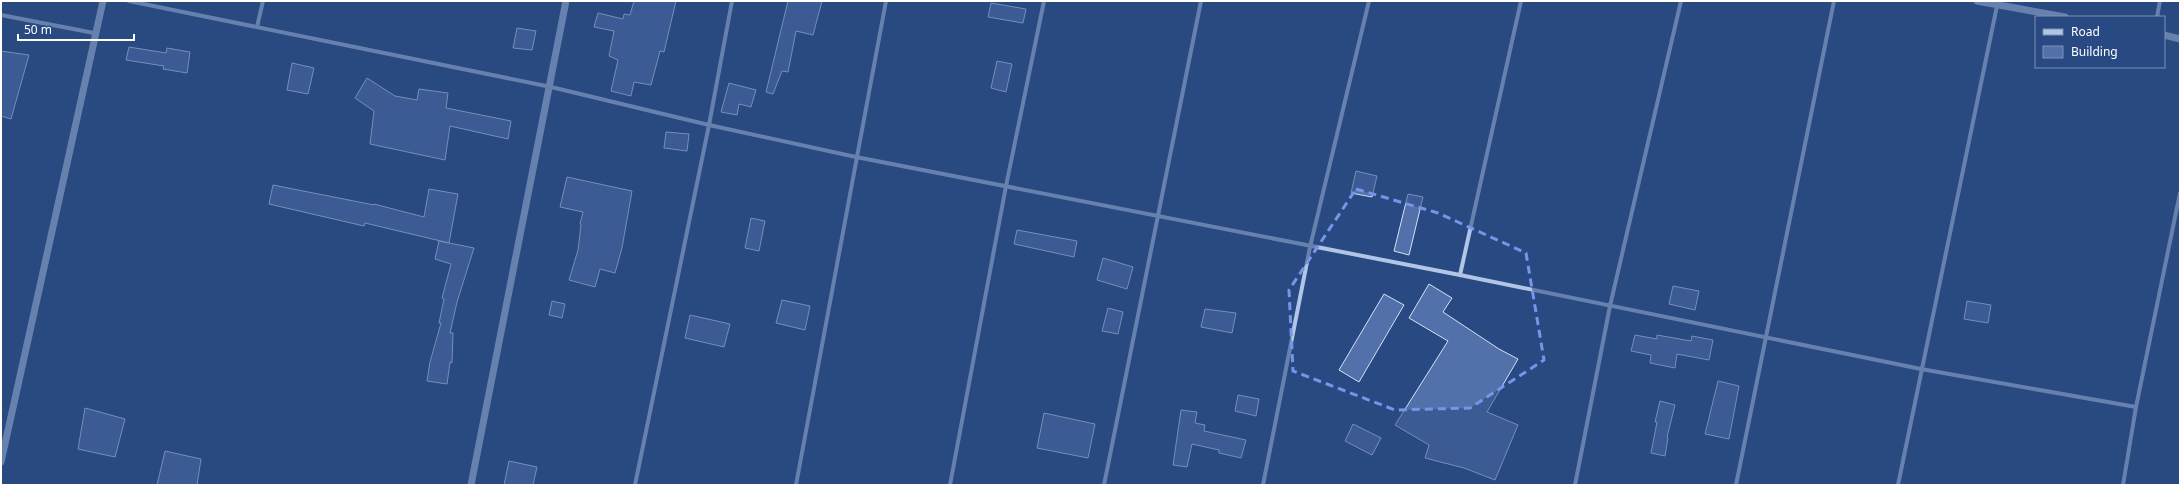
<svg xmlns="http://www.w3.org/2000/svg" width="2181" height="486" font-family="'Noto Sans',sans-serif">
  <style>
    .building { fill: #5271aa; stroke: #d5e1f5 }
    .lines { fill: none; stroke-linecap: round; stroke-linejoin: round }
    .minor { stroke: #b2c5e6; stroke-width: 4 }
    .tertiary { stroke: #b2c5e6; stroke-width: 7 }
    .marked { fill: none; stroke: #7795e8; stroke-width: 3; stroke-dasharray: 8 5; stroke-linejoin: round }
  </style>
  <rect width="100%" height="100%" fill="#294982"/>
  <path class="building" d="M634 1H676L664 52 660 51 651 85 634 82 631 96 611 91 618 60 609 56 614 31 594 27 598 13 623 19 624 14 630 15Z
    M788 1H822L813 35 796 31 788 72 782 71 773 94 766 92Z
    M991 3 1026 9 1023 23 988 17Z
    M517 28 536 31 532 50 513 48Z
    M129 47 166 53 167 48 190 52 187 73 163 69 164 66 126 60Z
    M1 51 29 55 11 119 1 116Z
    M997 61 1012 64 1006 92 991 88Z
    M292 63 314 68 308 94 287 90Z
    M367 78 395 96 417 100 419 89 448 93 446 108 511 121 508 139 450 126 445 160 370 144 374 111 355 98Z
    M729 83 756 90 751 107 739 104 737 115 721 112Z
    M666 132 689 134 687 151 664 148Z
    M1356 171 1377 176 1372 197 1351 193Z
    M567 177 632 191 622 248 615 273 600 269 595 287 569 280 578 250 581 225 580 224 583 212 560 207Z
    M273 185 374 205V204L424 217 429 189 458 194 449 243 365 223 364 226 269 204Z
    M1408 194 1423 197 1409 255 1394 251Z
    M751 218 765 221 759 251 745 248Z
    M1017 230 1077 241 1074 257 1014 244Z
    M439 241 474 248 457 302 450 333H453L452 363 450 362 447 384 427 381 430 362 441 323H439L444 299 442 298 451 264 435 259Z
    M1103 258 1133 267 1127 289 1097 280Z
    M1429 284 1452 298 1443 312 1499 349 1518 359 1487 412 1518 425 1495 480 1464 468 1425 458 1429 445 1395 425 1448 341 1409 318Z
    M1673 286 1699 291 1695 310 1669 304Z
    M1384 294 1404 305 1359 382 1339 370Z
    M782 300 810 306 805 330 776 323Z
    M552 301 565 304 562 318 549 315Z
    M1967 301 1991 305 1988 323 1964 319Z
    M1108 308 1123 312 1118 334 1102 331Z
    M1205 309 1236 313 1232 333 1201 327Z
    M690 315 730 324 724 347 685 338Z
    M1635 335 1657 339V335L1691 341 1692 336 1713 340 1709 360 1677 354 1675 368 1650 363 1651 355 1631 351Z
    M1718 381 1739 386 1729 439 1705 434Z
    M1238 395 1259 399 1256 416 1235 411Z
    M1660 401 1675 405 1667 437 1668 438 1665 456 1651 453 1657 422H1655Z
    M85 408 125 419 115 457 78 449Z
    M1181 410 1197 412 1195 423 1205 425 1204 431 1246 440 1241 458 1219 453V450L1192 444 1187 467 1173 465Z
    M1044 413 1095 424 1088 458 1037 448Z
    M1353 424 1381 438 1372 455 1345 441Z
    M165 451 201 459 197 485H157Z
    M509 461 537 467 533 485H504Z"/>
  <g class="lines">
    <path class="minor" d="M129 1 551 87 709 125 856 157 1460 275 1921 369 2136 407
      M1 15 94 33
      M2157 17 2160 1
      M257 27 263 1
      M1460 275 1521 1
      M635 485 709 125 732 1
      M796 485 886 1
      M950 485 1006 186 1044 1
      M1104 485 1201 1
      M1263 485 1310 247 1369 1
      M1575 485 1610 306 1681 1
      M1736 485 1834 1
      M1898 485 1998 1
      M2123 485 2136 407 2180 193"/>
    <path class="tertiary" d="M1977 1 2065 17
      M2164 35 2180 39
      M1 462 103 1
      M471 485 566 1"/>
  </g>
  <path d="M0 0H2181V486H0ZM1356 189 1438 213 1526 253 1544 360 1470 408 1395 410 1293 371 1289 290Z" fill="#294982" fill-opacity=".55" fill-rule="evenodd"/>
  <path class="marked" d="M1356 189 1438 213 1526 253 1544 360 1470 408 1395 410 1293 371 1289 290Z"/>
  <rect width="2181" height="486" fill="none" stroke="#ffffff" stroke-width="4"/>
  <rect x="2035" y="16" width="130" height="52" fill="#294982" stroke="#7f92b4"/>
  <rect x="2043" y="29" width="20" height="6" fill="#b2c5e6" stroke="#7f92b4"/>
  <text x="2071" y="36" font-size="12" fill="#ffffff">Road</text>
  <rect x="2043" y="46" width="20" height="12" fill="#5271aa" stroke="#7f92b4"/>
  <text x="2071" y="56" font-size="12" fill="#ffffff">Building</text>
  <path d="M18 34v6h116v-6" fill="none" stroke="#ffffff" stroke-width="2"/>
  <text x="24" y="34" font-size="12" fill="#ffffff" stroke="#294982" stroke-width="3" paint-order="stroke">50 m</text>
</svg>
